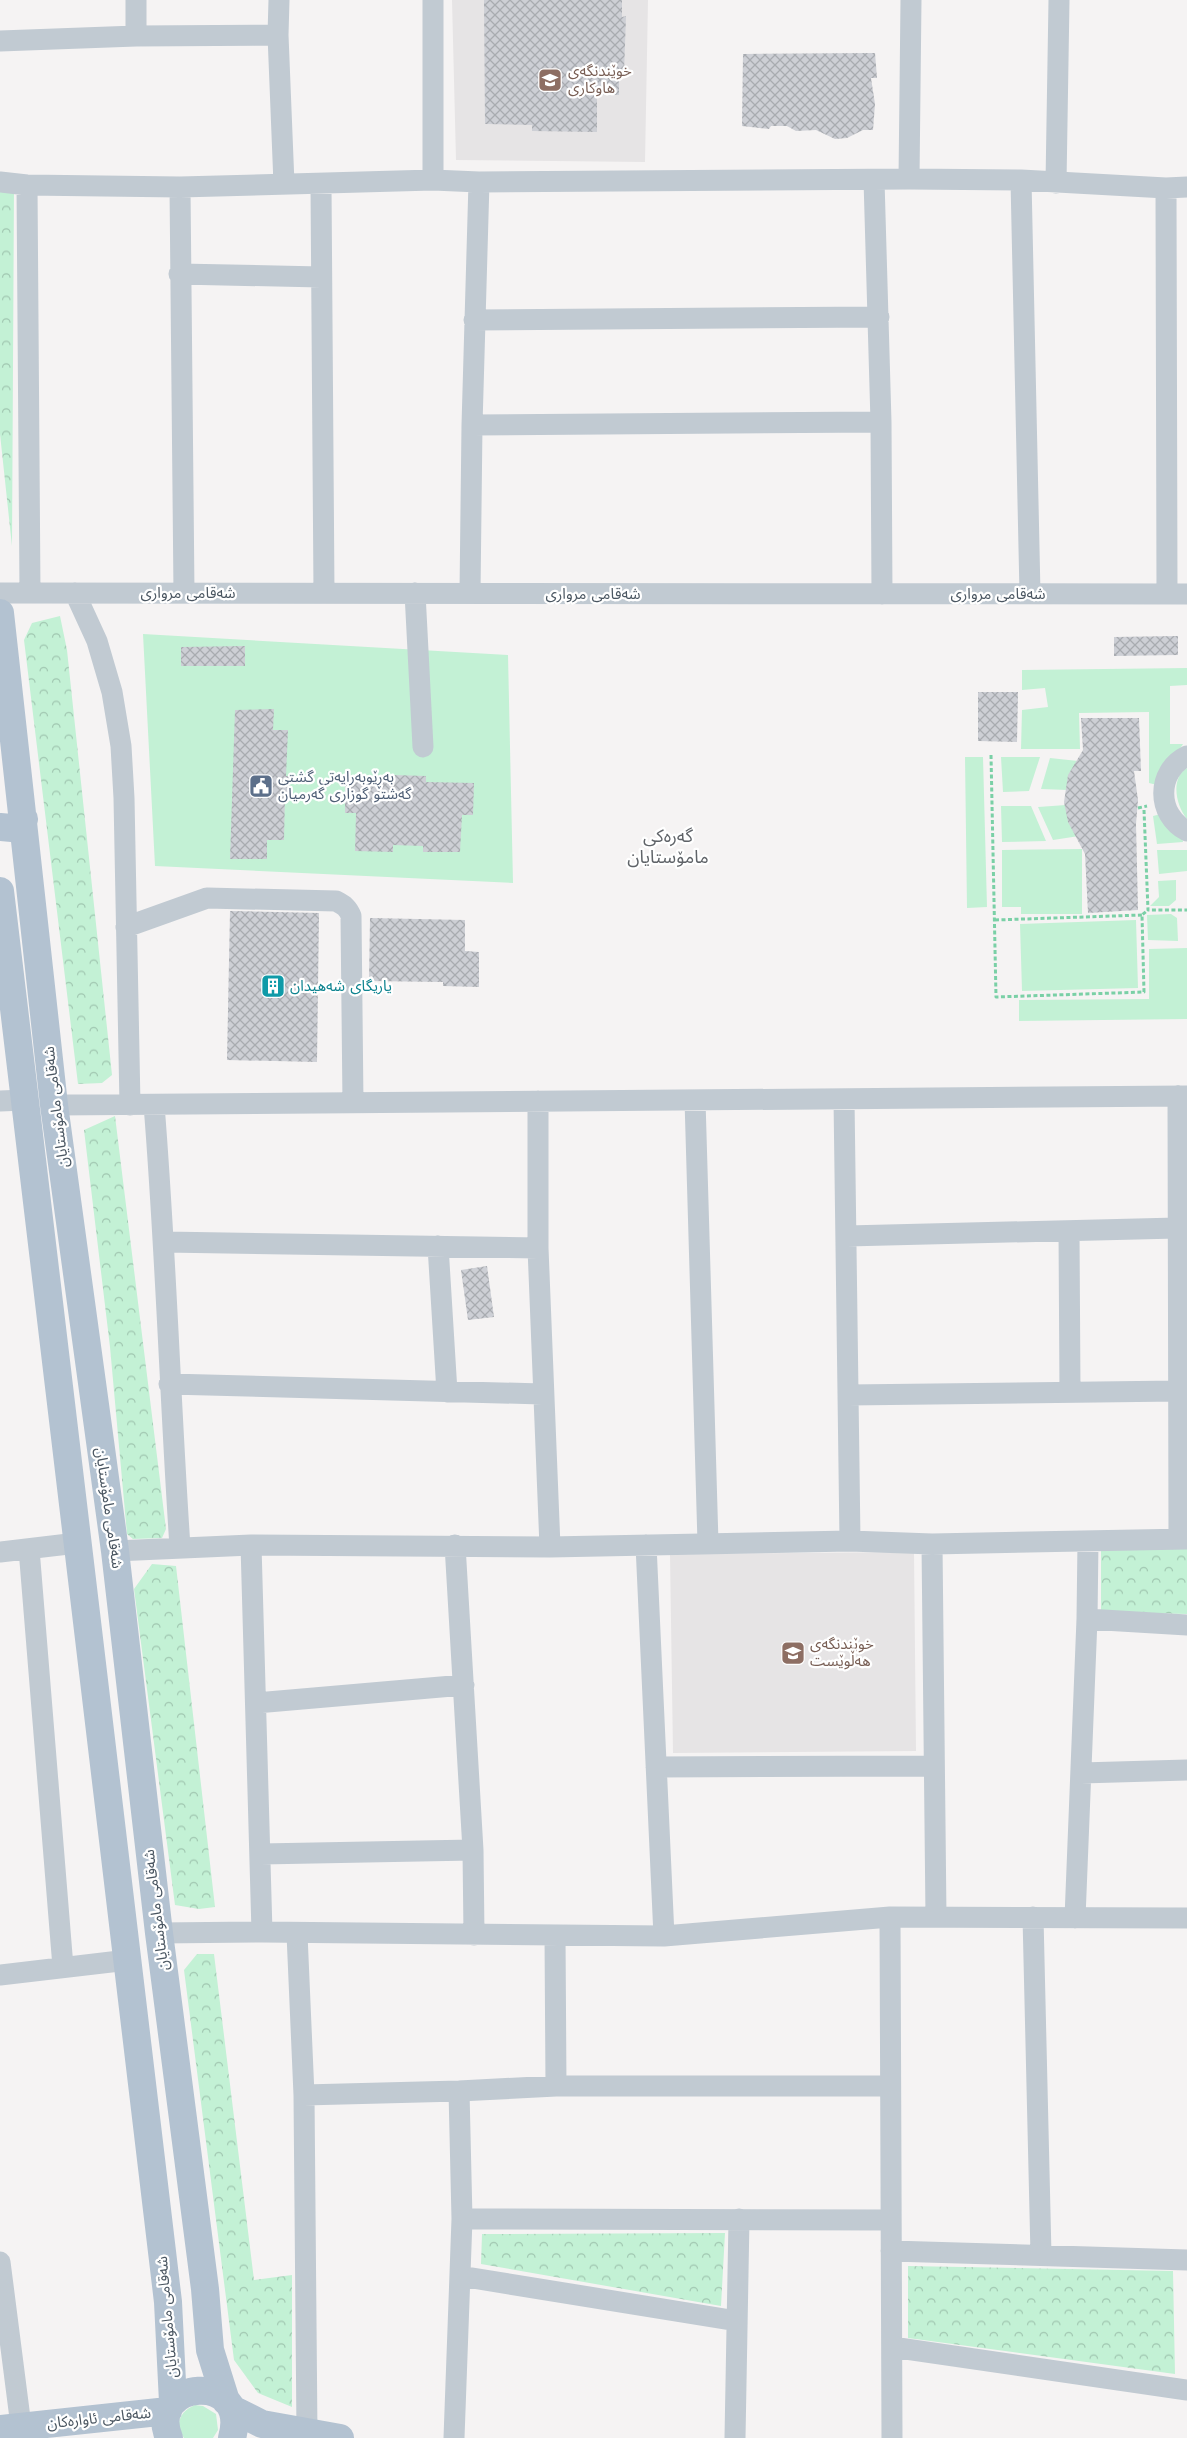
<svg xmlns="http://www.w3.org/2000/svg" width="1187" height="2438" font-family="'Work Sans','Noto Sans Arabic',sans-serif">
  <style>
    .education { fill: #e6e4e5 }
    .green { fill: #c3f1d5 }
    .forest { fill: url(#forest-crowns) }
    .building { fill: url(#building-cross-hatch) }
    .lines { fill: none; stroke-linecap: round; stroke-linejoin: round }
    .path { stroke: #7ad0a6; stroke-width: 3; stroke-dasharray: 4 2.5; stroke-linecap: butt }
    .minor { stroke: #c1cad2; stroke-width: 21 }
    .major { stroke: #b3c2d1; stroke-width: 28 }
    .labels { text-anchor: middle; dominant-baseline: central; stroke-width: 4.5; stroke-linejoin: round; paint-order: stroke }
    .education-label { font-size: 15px; fill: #785e54; stroke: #fff; text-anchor: start }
    .street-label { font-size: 15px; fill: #4a5661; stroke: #fff }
    .service-label { font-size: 15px; fill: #4e5e75; stroke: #fff; text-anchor: start }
    .culture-label { font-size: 15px; fill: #0d838f; stroke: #fff; text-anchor: start }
    .quarter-label { font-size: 18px; fill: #5f6368; stroke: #fff }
  </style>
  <defs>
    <pattern id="forest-crowns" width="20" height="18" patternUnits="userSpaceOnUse" patternTransform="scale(1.25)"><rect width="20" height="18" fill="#c3f1d5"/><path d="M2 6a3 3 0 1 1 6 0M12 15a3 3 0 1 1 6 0" fill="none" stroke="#a0c6b0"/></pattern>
    <pattern id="building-cross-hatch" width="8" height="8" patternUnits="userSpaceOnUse" patternTransform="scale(1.25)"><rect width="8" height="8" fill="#cdcfd5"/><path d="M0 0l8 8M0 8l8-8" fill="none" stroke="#a8abb0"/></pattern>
  </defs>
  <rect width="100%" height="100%" fill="#f5f3f3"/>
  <path class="education" d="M452 0H648L645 162 456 160Z
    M914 1552 916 1751 673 1753 670 1554Z"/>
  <path class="green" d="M143 634 508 655 513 883 155 866Z
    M1187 668V685L1170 686V744H1183L1157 785 1149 783V712L1079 713 1080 749H1021L1022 710 1048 707 1045 688 1022 690V670Z
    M965 757H983L987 907 967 908Z
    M1001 757H1040L1029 791 1003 792Z
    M1050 758 1078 761 1068 790 1041 789Z
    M1187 768V819C1176 806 1170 778 1187 768Z
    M1066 805 1079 836 1053 840 1038 807Z
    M1001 806H1031L1046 841 1002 842Z
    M1161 814 1182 837 1183 842 1157 844 1153 816Z
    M1082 849V914H1021V907H1002V850Z
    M1157 850H1187V871L1159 874Z
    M1176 880V900L1169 906H1150L1159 897 1158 881Z
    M1171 914 1177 918 1178 941 1148 940 1147 915Z
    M1136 920 1138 988 1022 991 1020 924Z
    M1187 948V1019L1019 1021V1000L1149 999V949Z
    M195 2405 203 2406 216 2414 218 2430 213 2438H184C174 2424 180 2411 195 2405Z"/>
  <path class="forest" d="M0 186 14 187 12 546 0 434Z
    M60 616 67 650 112 1075 102 1083 78 1084 24 640 32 623Z
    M115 1116 166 1529 162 1538 133 1539 127 1534 110 1347 84 1130Z
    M1101 1546 1187 1548V1614L1101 1612Z
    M152 1564 176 1566 215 1907 199 1909 175 1905 134 1589Z
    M197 1954H214L254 2280 292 2275V2407L258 2393 234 2360 184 1970Z
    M725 2233 721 2306 481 2264 482 2234Z
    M908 2266 1173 2271 1175 2374 908 2338Z"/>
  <path class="building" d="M484 0H622V17L626 16 624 74H619V95H597V132L532 131V125L485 124Z
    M875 53 877 78H871L875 104 873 130H863L847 138 835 139 816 130 796 131 787 126H771L769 129 742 126 743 54Z
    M1178 636V655L1114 656V637Z
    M245 646V666H181V647Z
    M978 692H1018L1017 742 978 741Z
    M274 709 273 730H288L286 776H290L289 797H285L284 840H267V859H230L235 710Z
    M1081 718H1139L1141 771H1134L1138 800 1136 824 1138 910 1088 913 1085 854 1068 822 1064 802 1068 775 1083 750Z
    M394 775 426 776V782L474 783 473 815H462L460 852H423V846L393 845V852L355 851 356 813H345V781L394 782Z
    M230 911 319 913 317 1062 227 1060Z
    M370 918 465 920V951L479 952V987L443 986V982L369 981Z
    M487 1266 494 1317 468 1320 461 1270Z"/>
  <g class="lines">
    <path class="path" d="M991 755 996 997 1144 992 1142 915 1148 910
      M1138 808 1147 806
      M1144 810 1148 910H1187
      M995 920 1142 915"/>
    <path class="minor" d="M279 0 278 35 284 184
      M136 36V0
      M0 41 136 36 278 35
      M909 179 911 0
      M433 180V0
      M874 180 881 422 882 594
      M1021 180 1030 594
      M0 182 27 185 180 187 433 180 479 182 909 179 1021 180 1166 188 1187 187
      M1056 183 1059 0
      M27 185 30 593
      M321 185 324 593
      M180 187 184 593
      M1166 188 1167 594
      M179 274 321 277
      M474 320 879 317
      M472 425 881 422
      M0 593 1187 594
      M75 593 97 641 112 692 121 746 124 798 130 1105
      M415 593 423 747
      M470 593 472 425 479 182
      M1187 756C1156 771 1156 815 1187 831
      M126 927 207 898 336 901C344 905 348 908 351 916L353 1103
      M1178 1096 1179 1539
      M844 1099 850 1541
      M695 1100 708 1543
      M0 1101 24 1100
      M538 1101V1248L550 1547
      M54 1105 1187 1096
      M154 1105C166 1252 170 1400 180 1547
      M1069 1231 1070 1392
      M847 1236 1177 1228
      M165 1242 538 1248
      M438 1246 447 1392
      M169 1384 542 1394
      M848 1395 1178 1391
      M932 1544 936 1917
      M251 1545 262 1932
      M455 1545 473 1850 474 1935
      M646 1545 664 1936
      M29 1549 63 1967
      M115 1551 251 1545 550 1547 850 1541 932 1544 1187 1539
      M0 1552 77 1543
      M1087 1619 1187 1625
      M256 1703 464 1685
      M656 1767 933 1766
      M1081 1773 1187 1770
      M261 1854 473 1850
      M890 1917 892 2438
      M1033 1917 1041 2255
      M1075 1918 1087 1619 1088 1541
      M159 1933 262 1932 664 1936 890 1917 1187 1918
      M297 1934 304 2095 307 2434
      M555 1935 556 2086
      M0 1975 128 1960
      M304 2095 459 2091 556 2086H889
      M462 2219 891 2220
      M891 2251 1187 2260
      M0 2262 21 2426
      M460 2276 737 2321
      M892 2347 1187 2390
      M454 2438 462 2219 459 2091
      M735 2438 739 2219"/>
    <path class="major" d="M0 613 54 1105 115 1551 159 1933 205 2289 210 2350 226 2401
      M0 827 12 828 24 819
      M0 891 168 2302 173 2402
      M232 2409 262 2424 340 2438
      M0 2429 168 2411
      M169 2438C145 2380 251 2370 232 2438"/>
  </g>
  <defs>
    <g id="school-square" transform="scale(1.25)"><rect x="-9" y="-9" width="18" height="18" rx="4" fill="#8d6e63" stroke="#fff"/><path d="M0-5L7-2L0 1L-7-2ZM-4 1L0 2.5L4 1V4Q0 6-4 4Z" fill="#fff"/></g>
    <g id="civic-square" transform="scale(1.25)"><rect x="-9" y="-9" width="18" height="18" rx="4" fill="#5c6f8a" stroke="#fff"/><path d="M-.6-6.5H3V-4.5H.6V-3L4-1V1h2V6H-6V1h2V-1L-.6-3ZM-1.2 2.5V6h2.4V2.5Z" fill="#fff"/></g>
    <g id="building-square" transform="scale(1.25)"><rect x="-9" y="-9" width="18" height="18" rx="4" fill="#0f9aa8" stroke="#fff"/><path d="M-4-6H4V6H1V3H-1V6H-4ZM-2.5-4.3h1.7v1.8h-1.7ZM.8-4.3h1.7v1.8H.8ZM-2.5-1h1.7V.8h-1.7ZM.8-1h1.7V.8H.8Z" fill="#fff"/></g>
  </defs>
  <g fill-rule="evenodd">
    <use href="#school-square" x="550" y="80"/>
    <use href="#civic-square" x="261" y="786"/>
    <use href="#building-square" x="273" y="986"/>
    <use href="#school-square" x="793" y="1653"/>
  </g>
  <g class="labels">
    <g class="education-label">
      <text x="568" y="71">خوێندنگەی<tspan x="568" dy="17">هاوکاری</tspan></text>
      <text x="810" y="1644">خوێندنگەی<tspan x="810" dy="17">هەڵوێست</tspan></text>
    </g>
    <g class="street-label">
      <text x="188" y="593">شەقامی مرواری</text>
      <text x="593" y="594">شەقامی مرواری</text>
      <text x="998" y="594">شەقامی مرواری</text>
      <text transform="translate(56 1107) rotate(-97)">شەقامی مامۆستایان</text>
      <text transform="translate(109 1508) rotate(82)">شەقامی مامۆستایان</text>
      <text transform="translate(156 1910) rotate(-97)">شەقامی مامۆستایان</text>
      <text transform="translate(167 2317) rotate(-95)">شەقامی مامۆستایان</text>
      <text transform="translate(99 2418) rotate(-6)">شەقامی ئاوارەکان</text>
    </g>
    <g class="service-label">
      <text x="278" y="777">بەڕێوبەرایەتی گشتی<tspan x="278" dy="17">گەشتو گوزاری گەرمیان</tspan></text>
    </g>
    <g class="culture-label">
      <text x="290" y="986">یاریگای شەهیدان</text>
    </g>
    <g class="quarter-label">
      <text x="668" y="835">گەرەکی<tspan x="668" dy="21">مامۆستایان</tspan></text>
    </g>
  </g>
</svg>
